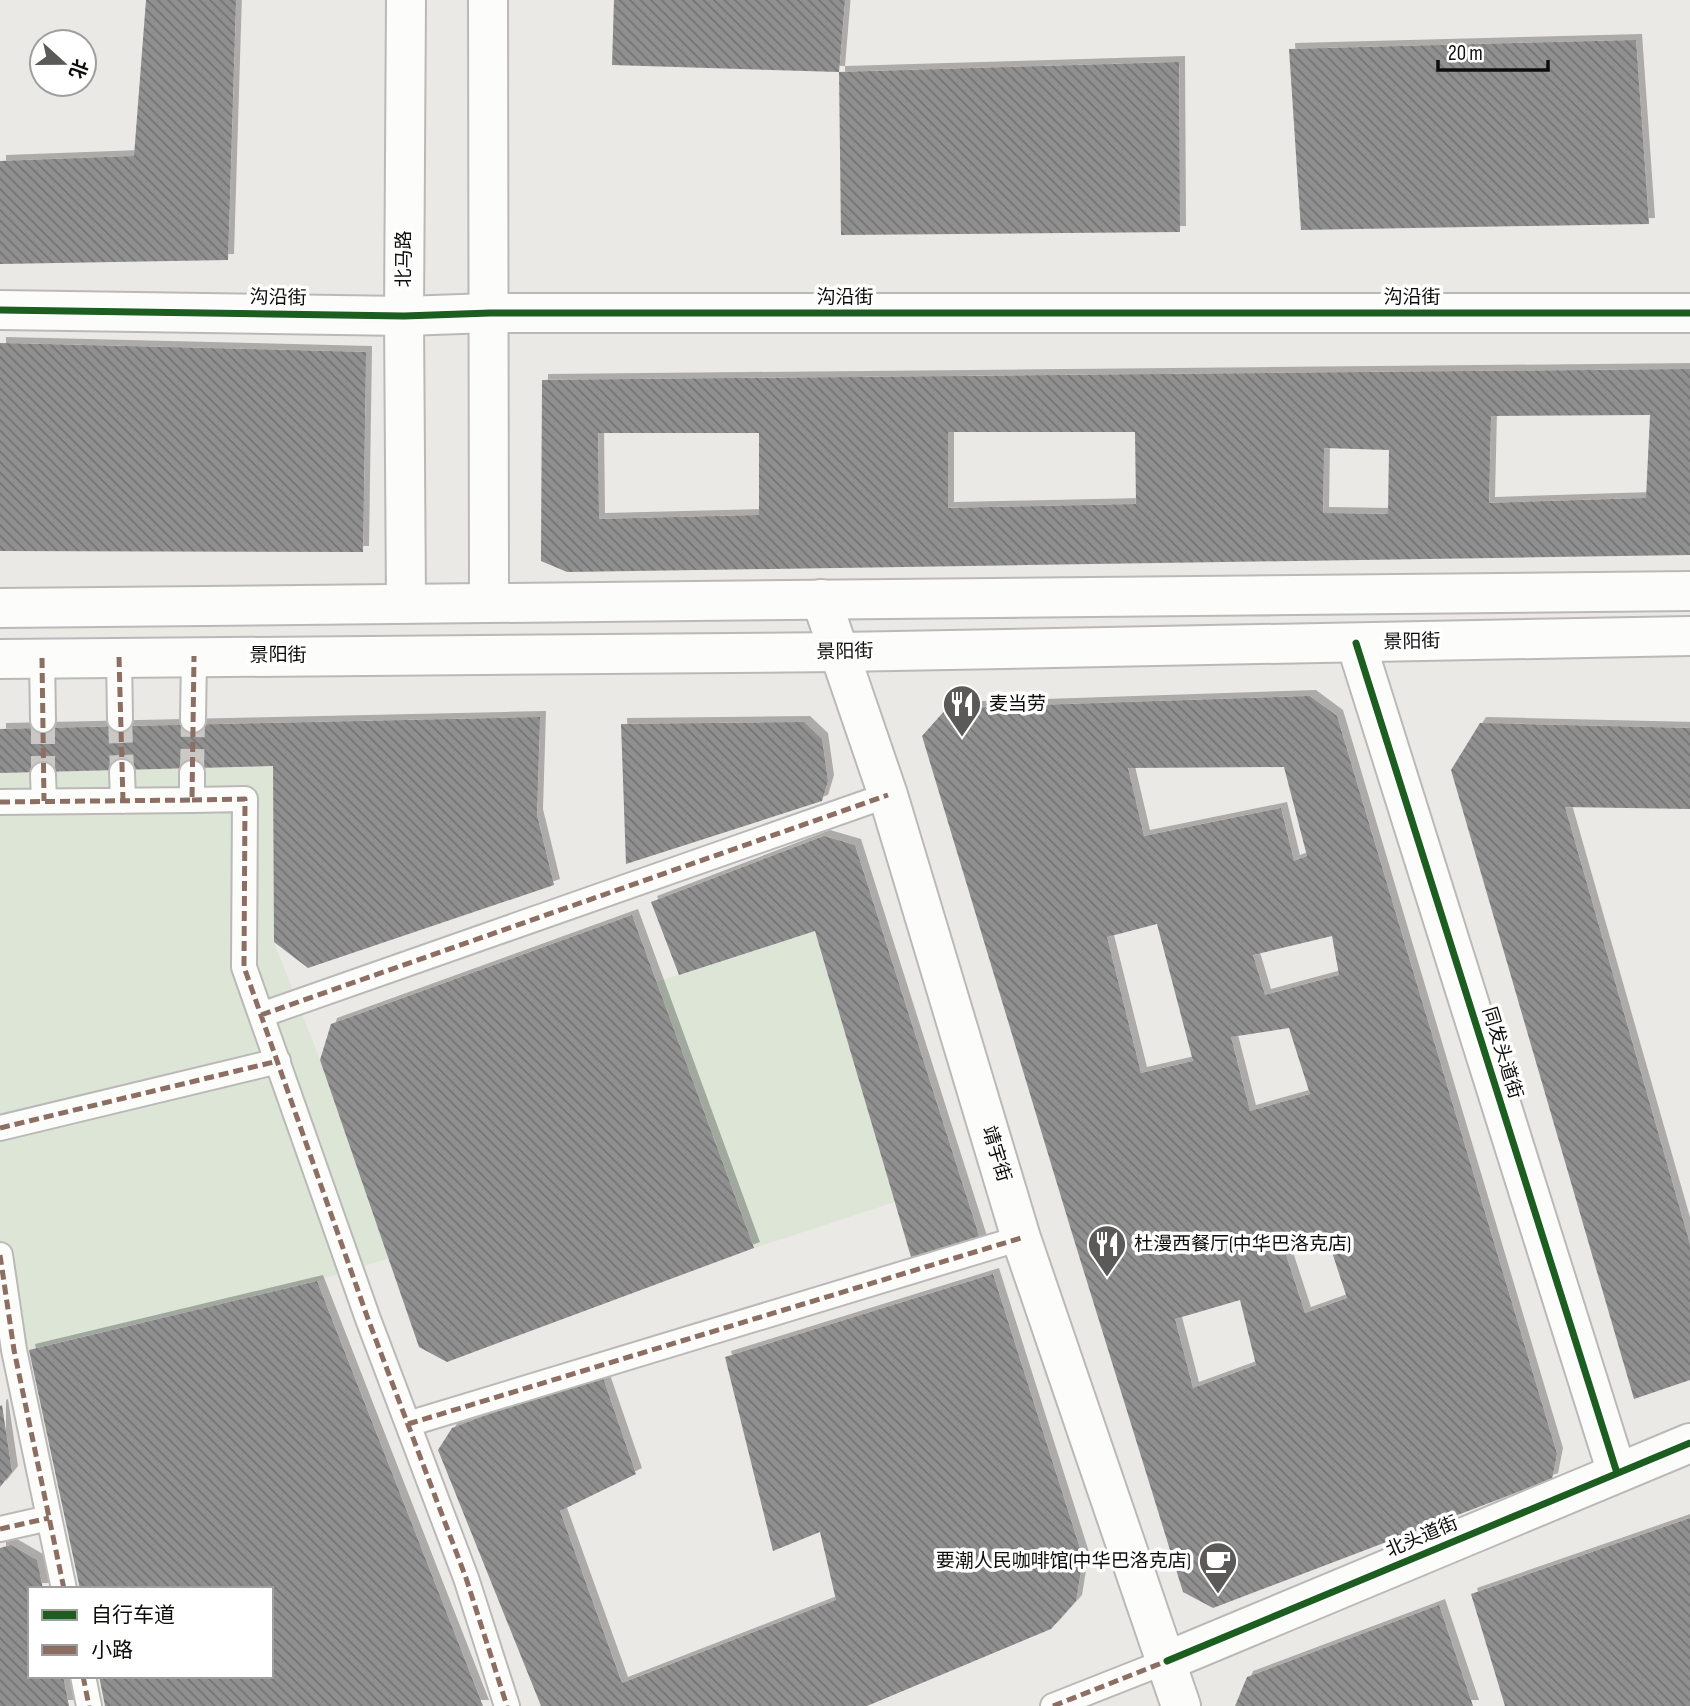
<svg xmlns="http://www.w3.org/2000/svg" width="1690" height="1706" font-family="'Sofia Sans Condensed','Noto Sans SC',sans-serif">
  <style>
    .park { fill: #dce5d6 }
    .building { fill: url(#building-back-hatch); fill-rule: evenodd; filter: url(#shadow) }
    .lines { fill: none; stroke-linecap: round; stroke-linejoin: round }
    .pedestrian-tunnel { stroke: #cac8c5; stroke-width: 24; stroke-dasharray: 24 12; stroke-linecap: butt }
    .pedestrian-casing { stroke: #bab9b7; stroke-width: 28 }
    .tertiary-casing { stroke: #bab9b7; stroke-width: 42 }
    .secondary-casing { stroke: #bab9b7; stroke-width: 42 }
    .primary-casing { stroke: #bab9b7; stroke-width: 42 }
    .pedestrian { stroke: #fcfcfb; stroke-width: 24 }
    .tertiary { stroke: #fcfcfb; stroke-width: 38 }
    .secondary { stroke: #fcfcfb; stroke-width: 38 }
    .primary { stroke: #fcfcfb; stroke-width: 38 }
    .quiet { stroke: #8d6e63; stroke-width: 5; stroke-dasharray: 10 5; stroke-linecap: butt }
    .cycleway-casing { stroke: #fff; stroke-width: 11 }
    .cycleway { stroke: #1b5e20; stroke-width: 7 }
    .labels { text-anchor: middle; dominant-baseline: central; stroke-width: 7; stroke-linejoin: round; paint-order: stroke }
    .street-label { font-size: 19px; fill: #0e0d0c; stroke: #fff }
    .poi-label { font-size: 19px; fill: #0e0d0c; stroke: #fff; text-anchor: start }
  </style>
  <defs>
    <pattern id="building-back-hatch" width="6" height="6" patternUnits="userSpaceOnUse" patternTransform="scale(1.75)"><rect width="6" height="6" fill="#919090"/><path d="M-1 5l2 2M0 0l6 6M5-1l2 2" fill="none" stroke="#757474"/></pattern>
    <filter id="shadow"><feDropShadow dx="6" dy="-6" stdDeviation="0" flood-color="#0004"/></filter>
  </defs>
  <rect width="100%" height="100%" fill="#ebe9e6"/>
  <path class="park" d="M273 766 274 942 320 1060 389 1258 317 1281 29 1350 0 1349V773Z
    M815 931 895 1202 754 1248 656 982Z"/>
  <path class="building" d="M146 0H236L228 260 0 264V161L134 156Z
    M614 0H845L839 72 1179 62 1180 232 841 235 839 72 612 65Z
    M1636 40 1649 224 1301 230 1289 49Z
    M0 343 366 352 363 552 0 551Z
    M1690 369V555L567 572 541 561 542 380ZM1650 415 1646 498 1489 503 1491 416ZM948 432H1135L1136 504 948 508ZM598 433H759V515L599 519ZM1324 448 1389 450 1388 514 1323 513Z
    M1310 696 1337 716 1557 1454 1552 1479 1213 1608 1183 1592 1071 1230 922 736 947 708ZM1284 767 1307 856 1294 861 1281 808 1144 836 1128 768ZM1157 924 1193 1061 1141 1073 1107 937ZM1332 936 1339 975 1265 995 1253 955ZM1289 1028 1310 1094 1250 1111 1231 1037ZM1329 1243 1347 1298 1305 1313 1286 1255ZM1240 1300 1256 1365 1193 1388 1175 1319Z
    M540 717 537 815 554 885 308 968 274 942 273 766 0 773V729Z
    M804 722 822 739 828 781 822 801 626 864 621 724Z
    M1480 723 1690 728V809L1565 807 1690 1244V1380L1634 1399 1451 770Z
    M824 836 855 845 981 1242 911 1257 815 931 679 975 651 902Z
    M632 915 754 1248 447 1362 419 1347 320 1060 331 1024Z
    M993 1274 1083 1558 1076 1601 1051 1629 867 1706H541L438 1450 452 1428 601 1372 636 1474 560 1511 622 1683 836 1600 820 1532 773 1551 725 1357Z
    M317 1281 483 1706H105L99 1676H271V1589H80L29 1350Z
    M2 1405 12 1472 0 1487V1406Z
    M1690 1518V1706H1505L1471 1594Z
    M11 1545 37 1560 43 1589H30V1676H63L69 1706H0V1548Z
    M1439 1605 1473 1706H1235L1247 1677Z"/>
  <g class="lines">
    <path class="pedestrian-tunnel" d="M120 719 122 772
      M43 720V775
      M192 773 193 720"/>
    <g class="pedestrian-casing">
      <path id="pedestrian" d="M119 657 120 719
        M42 658 43 720
        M193 720 194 656
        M122 772 123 801
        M43 775 44 801
        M192 800 245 799 244 967 368 1319 466 1578 507 1706
        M0 802 192 800V773
        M261 1015 888 795
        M0 1128 278 1061
        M0 1255 14 1350 64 1589
        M408 1424 1021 1238
        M0 1529 49 1518
        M83 1676 89 1706
        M1053 1706 1167 1661"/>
    </g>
    <g class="tertiary-casing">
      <path id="tertiary" d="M0 310 404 316 490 313H1690
        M1356 643 1617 1473
        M1167 1661 1690 1443"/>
    </g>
    <g class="secondary-casing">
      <path id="secondary" d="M488 0 489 602
        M821 599 888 795 1021 1238 1181 1706
        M406 603 404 316 406 0"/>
    </g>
    <g class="primary-casing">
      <path id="primary" d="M0 608 1690 591
        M0 659 840 652 1690 636"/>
    </g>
    <use href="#pedestrian" class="pedestrian"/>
    <use href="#tertiary" class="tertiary"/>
    <use href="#secondary" class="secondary"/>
    <use href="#primary" class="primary"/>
    <path class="quiet" d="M119 657 123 801
      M42 658 44 801
      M192 800 245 799 244 967 368 1319 466 1578 507 1706
      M0 802 192 800 194 656
      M261 1015 888 795
      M0 1128 278 1061
      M0 1255 14 1350 64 1589
      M408 1424 1021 1238
      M0 1529 49 1518
      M83 1676 89 1706
      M1053 1706 1167 1661"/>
    <g class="cycleway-casing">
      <path id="cycleway" d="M0 310 404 316 490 313H1690
        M1356 643 1617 1473
        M1167 1661 1690 1443"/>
    </g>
    <use href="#cycleway" class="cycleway"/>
  </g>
  <defs>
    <g id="restaurant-pin" transform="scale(2.0125)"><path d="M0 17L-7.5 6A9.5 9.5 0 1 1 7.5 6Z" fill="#5b5a58" stroke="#fff"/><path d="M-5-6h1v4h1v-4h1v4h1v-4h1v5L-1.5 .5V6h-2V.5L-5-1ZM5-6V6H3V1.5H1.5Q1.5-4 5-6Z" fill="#fff"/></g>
    <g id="cafe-pin" transform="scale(2.0125)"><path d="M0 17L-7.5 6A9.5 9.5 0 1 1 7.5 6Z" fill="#5b5a58" stroke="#fff"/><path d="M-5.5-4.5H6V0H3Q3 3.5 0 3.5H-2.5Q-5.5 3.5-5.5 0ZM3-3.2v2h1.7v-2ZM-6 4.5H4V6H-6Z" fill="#fff"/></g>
  </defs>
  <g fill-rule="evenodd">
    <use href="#restaurant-pin" x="962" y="704"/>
    <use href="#restaurant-pin" x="1107" y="1244"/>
    <use href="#cafe-pin" x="1218" y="1561"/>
  </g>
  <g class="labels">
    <g class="street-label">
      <text transform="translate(404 259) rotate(-90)">北马路</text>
      <text x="845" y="297">沟沿街</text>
      <text x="1412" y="297">沟沿街</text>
      <text transform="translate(278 298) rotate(1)">沟沿街</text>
      <text transform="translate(1412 642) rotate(-1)">景阳街</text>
      <text transform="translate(845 652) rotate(-1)">景阳街</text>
      <text x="278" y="655">景阳街</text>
      <text transform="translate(1502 1053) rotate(73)">同发头道街</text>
      <text transform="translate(996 1154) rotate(73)">靖宇街</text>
      <text transform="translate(1422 1537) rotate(-23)">北头道街</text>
    </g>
    <g class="poi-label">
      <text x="989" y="704">麦当劳</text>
      <text x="1134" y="1244">杜漫西餐厅(中华巴洛克店)</text>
      <text x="1191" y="1561" text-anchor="end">要潮人民咖啡馆(中华巴洛克店)</text>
    </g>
  </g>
  <rect x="28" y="1587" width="245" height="91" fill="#ffffff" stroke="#9f9e9e" stroke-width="2"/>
  <rect x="42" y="1610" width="35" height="10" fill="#1b5e20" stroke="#9f9e9e" stroke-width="2"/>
  <text x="91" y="1622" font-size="21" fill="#0e0d0c">自行车道</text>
  <rect x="42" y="1645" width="35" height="10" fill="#8d6e63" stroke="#9f9e9e" stroke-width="2"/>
  <text x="91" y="1657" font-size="21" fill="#0e0d0c">小路</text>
  <g transform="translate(63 63) rotate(111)"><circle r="33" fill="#ffffff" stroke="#9f9e9e" stroke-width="2"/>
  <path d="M0-5L12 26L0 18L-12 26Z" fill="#5b5a58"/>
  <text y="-10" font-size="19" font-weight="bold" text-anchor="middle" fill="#0e0d0c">北</text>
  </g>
  <path d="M1438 60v10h110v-10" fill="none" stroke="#0e0d0c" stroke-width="3.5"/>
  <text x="1448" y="60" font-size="21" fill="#0e0d0c" stroke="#ffffff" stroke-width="5" paint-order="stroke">20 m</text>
</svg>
